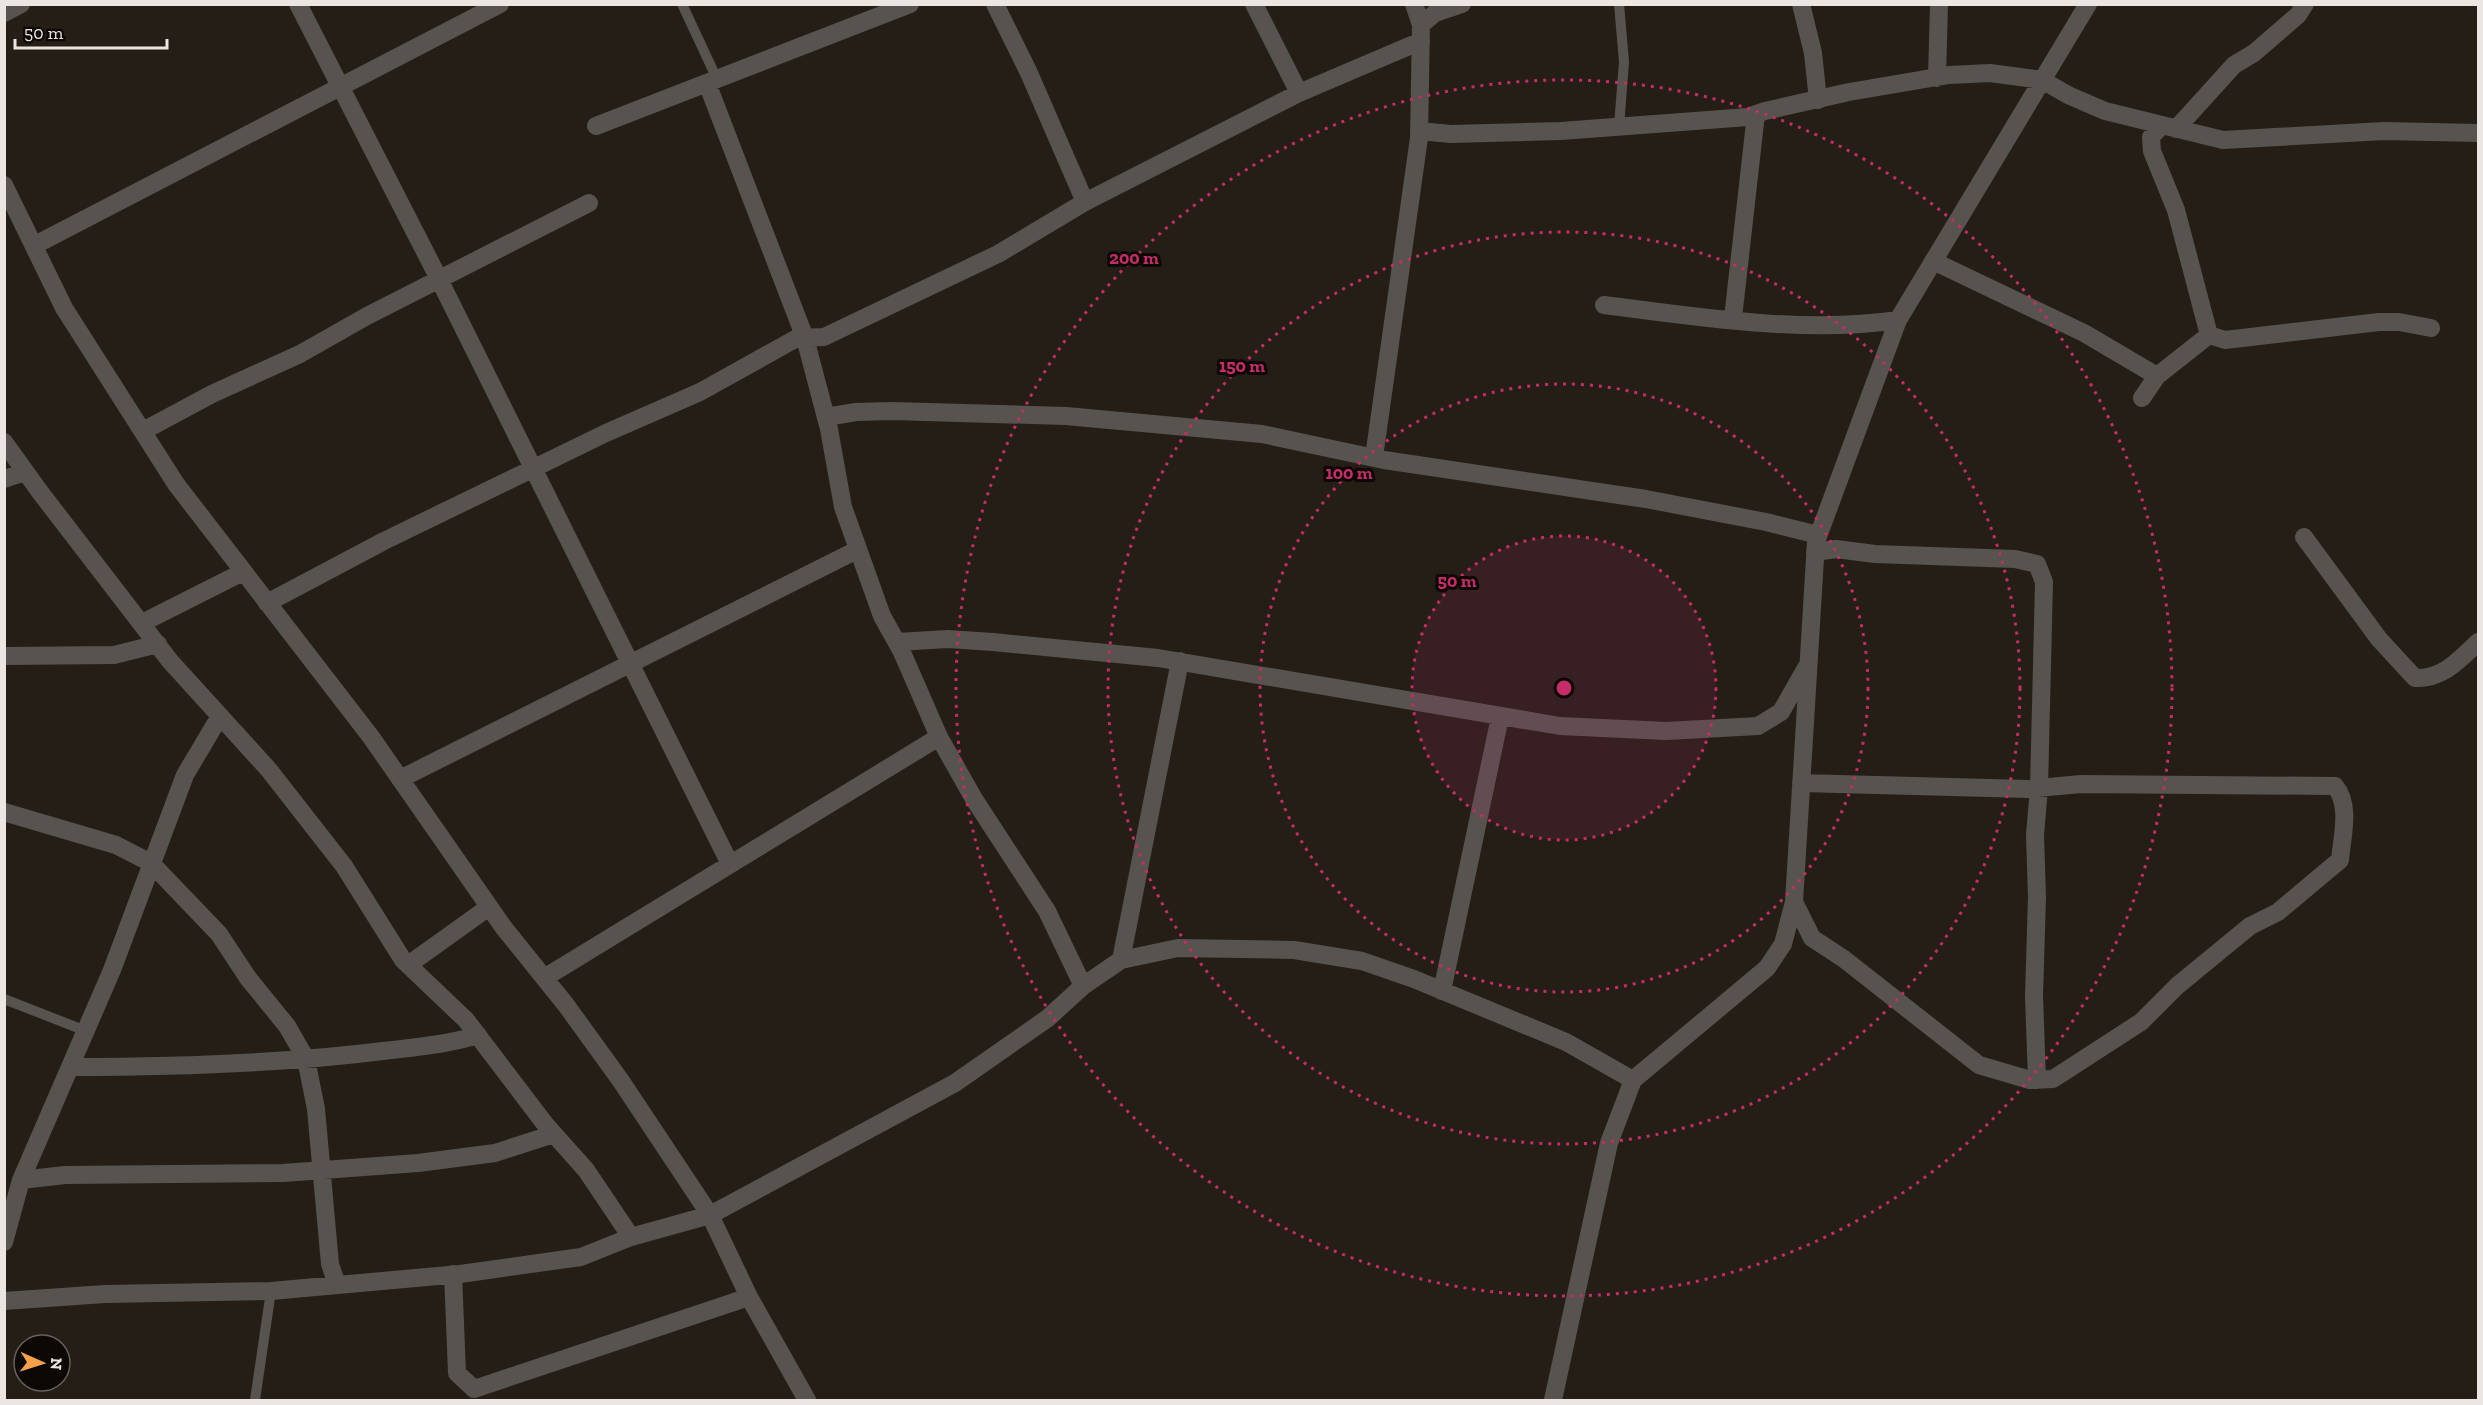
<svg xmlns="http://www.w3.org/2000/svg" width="2483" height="1405" font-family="'Zilla Slab',serif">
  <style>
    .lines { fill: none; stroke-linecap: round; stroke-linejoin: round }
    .lane { stroke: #57534f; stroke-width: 10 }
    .street { stroke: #57534f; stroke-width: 18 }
    .ring { fill: none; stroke: #c62d68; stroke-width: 3; stroke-dasharray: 3 6 }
    .centre { fill: #c62d68; stroke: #0c0806; stroke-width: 3 }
    .ring-label { font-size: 18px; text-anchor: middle; font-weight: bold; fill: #c62d68; stroke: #0c0806; stroke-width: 6; stroke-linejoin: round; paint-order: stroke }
  </style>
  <rect width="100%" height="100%" fill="#251e17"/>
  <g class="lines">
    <path class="lane" d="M682 4 717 79
      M1619 126 1624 62 1619 4
      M4 999 86 1031
      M255 1400 271 1291"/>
    <path class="street" d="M298 4 440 281 730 864
      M995 4 1029 73 1085 202
      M1254 4 1299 93
      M1414 4 1421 25
      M1801 4 1813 53 1818 100
      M4 13 21 4
      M1937 78 1939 4
      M707 83 805 338 829 429 843 507 882 616 901 650 939 737 974 799 1047 911 1083 986
      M2162 125 2151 137 2152 151 2176 210 2209 335 2225 340 2379 322H2399L2431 328
      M596 126 910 4
      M2176 129 2234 65 2254 53 2298 15 2305 4
      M1419 131 1451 134 1561 131 1748 117 1765 111 1849 92 1949 75 1990 73 2042 80 2068 95 2105 111 2223 140 2384 131 2478 133
      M4 185 64 308 176 484 371 737 504 928 566 1005 621 1081 710 1215 749 1297 807 1400
      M35 245 500 4
      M1933 261 2084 333 2157 376
      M1604 305C1698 317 1805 334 1898 320
      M1733 318 1756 114
      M2142 398 2157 376 2209 335
      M826 417 856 412 891 411 1066 416 1262 434 1384 460 1646 499 1766 522 1818 535
      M143 431 212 394 300 354 367 316 589 203
      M4 442 40 492 170 661 269 770 344 866 403 960 466 1020 545 1124 586 1170 631 1237
      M1374 457 1419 138 1421 25 1435 13 1462 4
      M4 479 25 472
      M2304 537 2379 639 2415 678C2443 679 2459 660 2478 642
      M1815 552 1836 549 1875 554 2015 559 2037 564 2044 582 2039 788 2035 835 2037 897 2034 996 2037 1080
      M267 603 384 541 606 433 700 392 797 338 824 337 998 254 1085 202 1299 93 1421 41
      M142 623 243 572
      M897 642 948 639 993 642 1158 658 1560 726 1666 731 1758 726 1781 712 1806 668
      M4 656 114 655 158 644
      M400 779 857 550
      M4 812 116 845 151 863 219 934 248 978 287 1026 306 1059 316 1109 330 1264 337 1285
      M1794 902 1812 938 1844 959 1979 1065 2030 1080 2053 1079 2141 1022 2177 986 2250 926 2278 912 2340 860C2342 837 2351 805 2335 786L2081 784 2027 789 1801 783
      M1121 960 1180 661
      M408 965 489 907
      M544 978 939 737
      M1442 991 1500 717
      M71 1067C175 1067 280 1064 383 1051 415 1047 446 1045 478 1035
      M21 1180 65 1175 283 1173 418 1163 495 1153 554 1134
      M4 1242 21 1180 112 970 185 775 220 716
      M453 1274 457 1373 474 1389 749 1297
      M4 1301 105 1294 271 1291 460 1274 581 1257 631 1237 710 1215 955 1083 1048 1018 1083 986 1121 960 1178 948 1294 950 1362 961 1414 979 1566 1042 1633 1080
      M1553 1400 1609 1143 1633 1080 1767 968 1783 944 1794 902 1816 542 1898 320 2088 4"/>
  </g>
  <circle cx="1564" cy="688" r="152" fill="#c62d68" fill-opacity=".12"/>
  <g class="ring">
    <circle cx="1564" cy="688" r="152"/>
    <circle cx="1564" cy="688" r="304"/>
    <circle cx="1564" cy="688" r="456"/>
    <circle cx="1564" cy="688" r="608"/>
  </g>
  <circle cx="1564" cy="688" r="9" class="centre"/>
  <g class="ring-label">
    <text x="1134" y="264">200 m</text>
    <text x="1242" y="372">150 m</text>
    <text x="1349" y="479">100 m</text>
    <text x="1457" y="587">50 m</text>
  </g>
  <rect width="2483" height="1405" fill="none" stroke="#ece6e2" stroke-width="12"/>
  <g transform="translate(42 1363) rotate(93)"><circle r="28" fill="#0c0806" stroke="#66615e" stroke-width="1.5"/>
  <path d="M0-4.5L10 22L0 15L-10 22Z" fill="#f6a248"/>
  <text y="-9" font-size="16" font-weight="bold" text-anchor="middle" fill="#ece6e2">N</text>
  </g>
  <path d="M15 39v9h152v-9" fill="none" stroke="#ece6e2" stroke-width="3"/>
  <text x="24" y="39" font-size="18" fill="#ece6e2" stroke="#0c0806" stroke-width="4.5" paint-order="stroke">50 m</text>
</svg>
